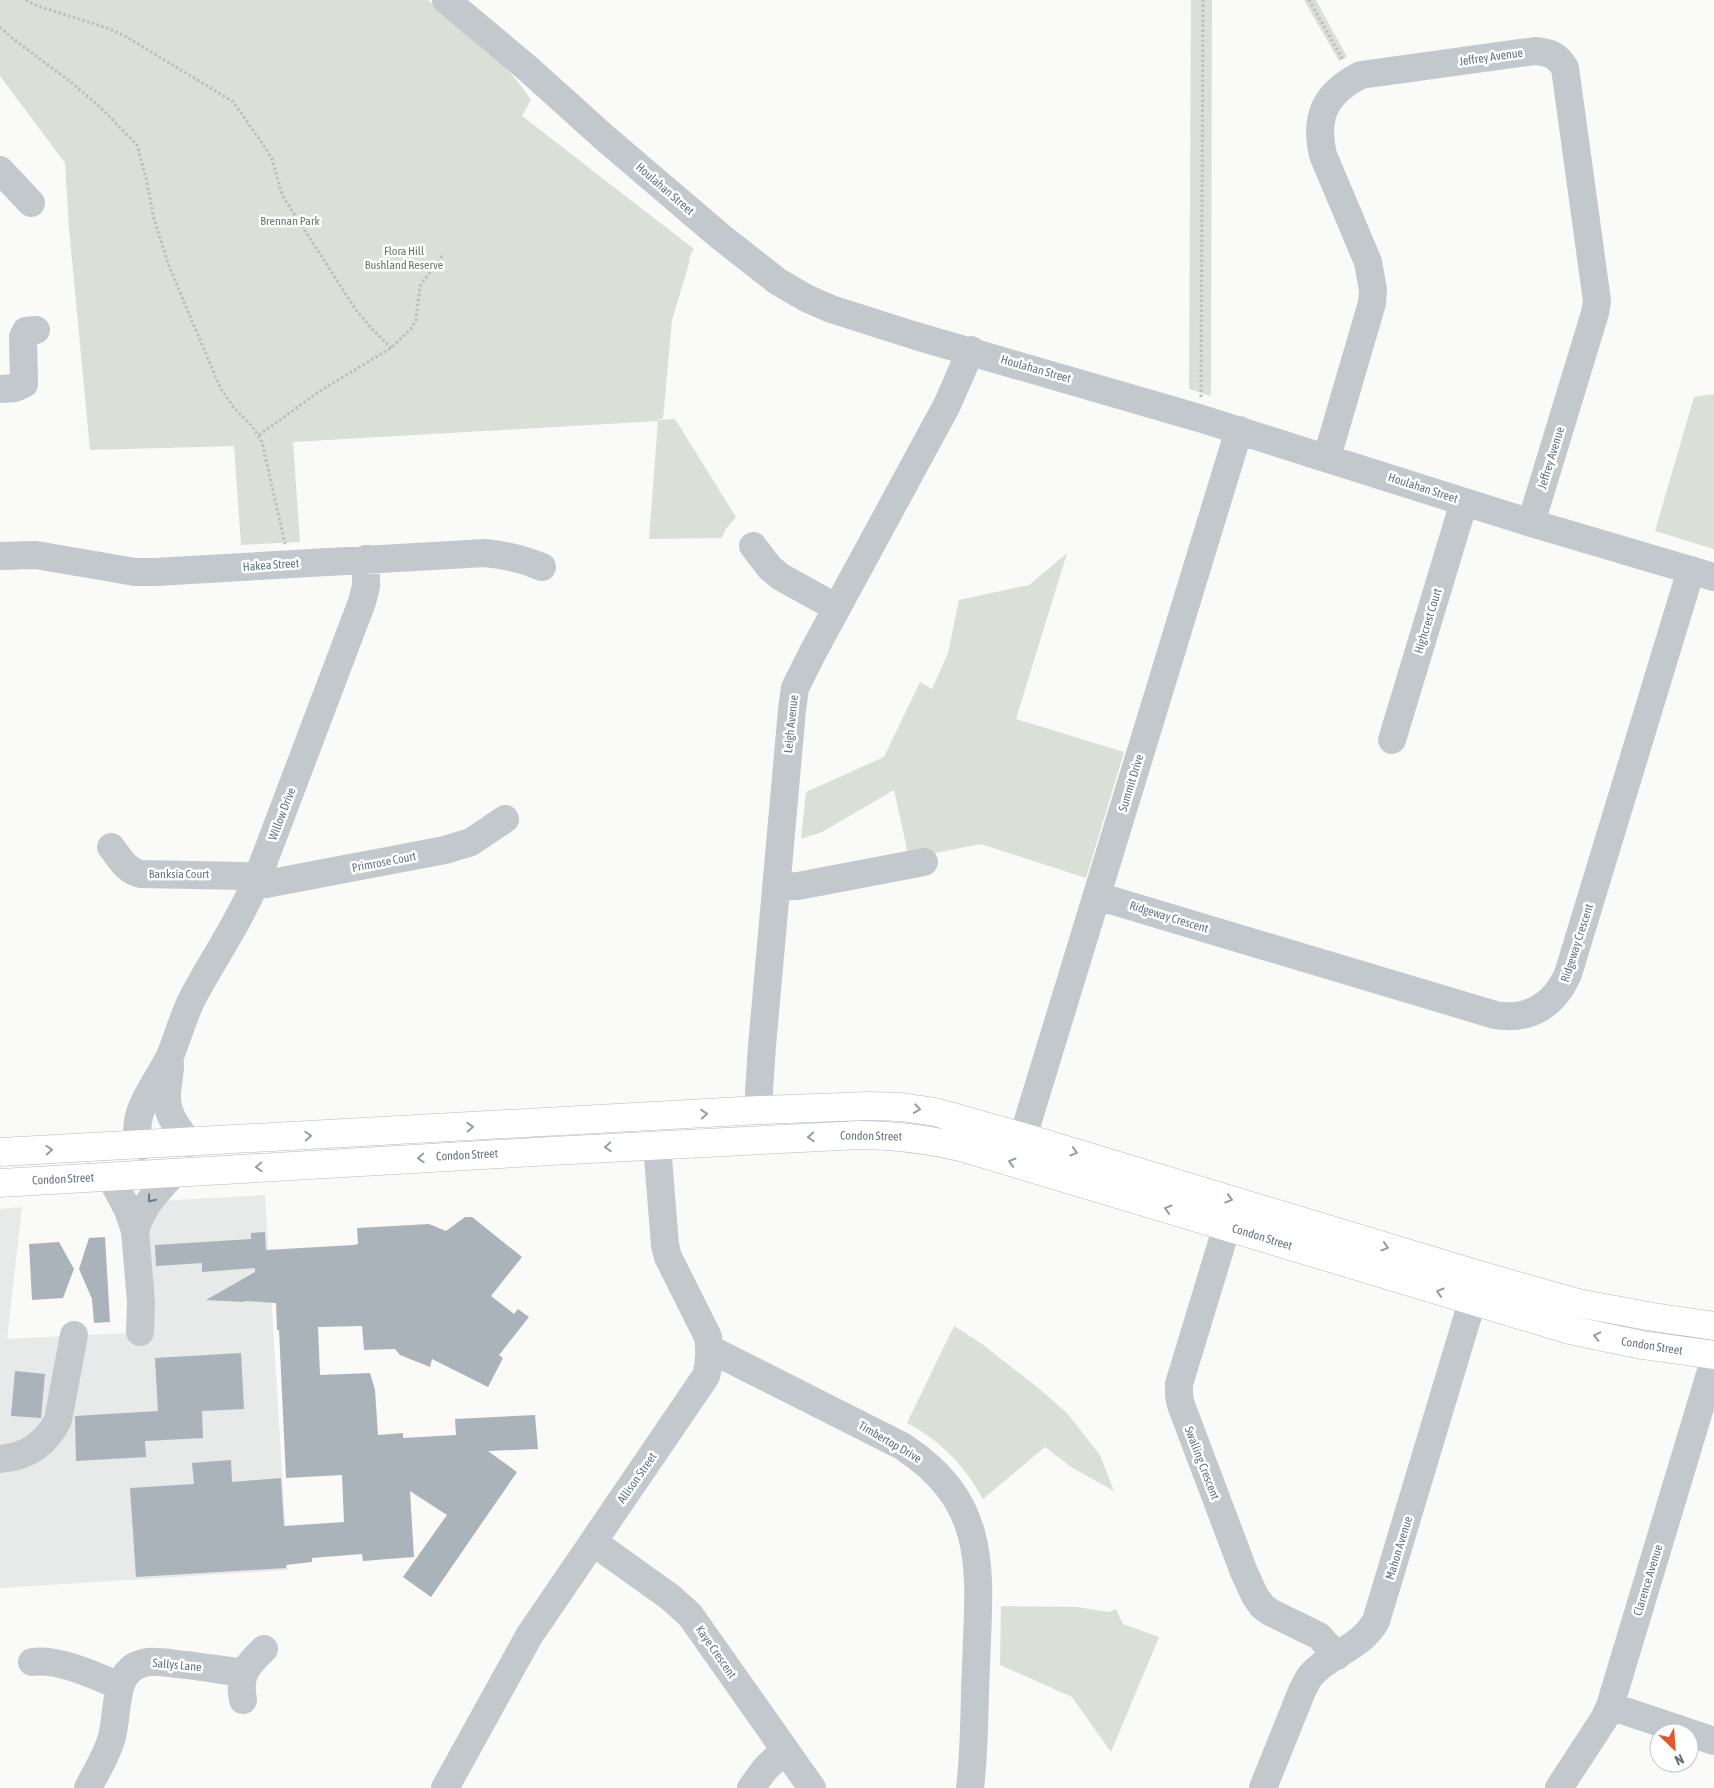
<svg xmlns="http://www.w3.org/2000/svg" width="1714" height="1788" font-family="'Asap Condensed',sans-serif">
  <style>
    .built { fill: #e8e9e9 }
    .green { fill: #dadfd7 }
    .building { fill: #aab3b9 }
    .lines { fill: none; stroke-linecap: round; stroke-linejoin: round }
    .major-casing { stroke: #b5babe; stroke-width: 29 }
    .path { stroke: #bbbfc2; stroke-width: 3; stroke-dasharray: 2.5 2.5; stroke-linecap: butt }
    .minor { stroke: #c3c8cc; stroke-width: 28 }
    .major { stroke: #fff; stroke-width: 28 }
    .oneway { stroke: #939fa8 }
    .oneway2 { stroke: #6a7a87 }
    .labels { text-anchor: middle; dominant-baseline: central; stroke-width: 5; stroke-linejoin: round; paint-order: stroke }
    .street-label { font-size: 12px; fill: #657683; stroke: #fff }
    .park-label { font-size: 12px; fill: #687a64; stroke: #fff }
  </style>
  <rect width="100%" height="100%" fill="#fafaf8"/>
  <path class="built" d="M265 1195 288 1570 0 1588V1209L22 1207 7 1339 127 1333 132 1317 124 1221 158 1201Z"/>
  <path class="green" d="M0 0H428C465 29 505 60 531 100L522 116 694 249 689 258 690 260 672 320 663 419H658V420L675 419 736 517 725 530 722 538 649 539 658 421 293 442 300 542 241 545 234 446 90 450 69 228 65 163 0 76Z
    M1191 0H1212L1211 396 1189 389Z
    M1304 0H1316L1347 57 1339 61Z
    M1714 394V549L1655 531 1694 397Z
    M1067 553 1016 719 1124 752 1086 878 981 844 909 858 894 790 822 832 801 839 806 792 884 757 920 682 932 689 948 653 959 600 1029 585Z
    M954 1326 982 1344 1037 1387 1067 1413 1100 1455 1114 1491 1071 1467 1045 1447 983 1499C964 1465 941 1441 907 1423Z
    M1001 1606 1076 1607 1109 1612 1116 1609 1123 1624 1159 1637 1111 1752 1072 1697 1000 1665Z"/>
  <path class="building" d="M465 1217H472L522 1257 491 1296 514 1314 518 1309 529 1317 499 1355 503 1358 488 1387 432 1359 430 1367 400 1355 395 1349 364 1350 362 1326 318 1327 320 1375 370 1373 375 1390 378 1435 403 1433V1438L456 1435 455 1419 535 1415 538 1449 488 1451 517 1472 431 1597 403 1577 447 1515 410 1491 414 1557 363 1561 362 1554 312 1558V1562L286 1565V1568L136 1577 130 1488 194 1484 192 1463 231 1460 232 1482 281 1478 284 1526 344 1522 342 1475 286 1478 279 1330H277L276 1303 245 1301 244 1302 206 1300 255 1272V1268L202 1272V1263L156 1266 155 1245 251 1239V1233L265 1232 266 1250 354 1245 358 1244 357 1228 429 1224 446 1231Z
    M105 1237 110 1322 94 1323 92 1299 79 1269 89 1238Z
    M59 1242 74 1269 63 1298 32 1300 29 1244Z
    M241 1353 244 1409 202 1411 203 1438 145 1441 146 1457 76 1461 75 1416 158 1411 155 1358Z
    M15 1371 45 1374 41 1418 11 1416Z"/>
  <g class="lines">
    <g class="major-casing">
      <path id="major" d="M0 1152 760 1110 869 1106 901 1107 935 1112 1023 1137 1479 1275 1578 1303 1653 1317 1714 1326
        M0 1183 551 1151 860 1135C896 1135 925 1139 961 1147L1570 1330 1642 1345 1714 1355"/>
    </g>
    <path class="path" d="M26 0 35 5 107 28 125 36 232 101 239 110 266 149 272 159 282 195 356 310 373 330 391 348
      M1309 0 1343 60
      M0 27 12 38 72 83 100 107 137 145 146 178 154 219 169 266 189 314 221 389 234 408 252 426 262 442 285 544
      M1201 397 1203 0
      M259 435 320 391 391 348 411 329 416 320 420 286 443 255"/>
    <path class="minor" d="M446 0 526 67 606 139 721 237 777 281 806 298 831 309 916 336 1199 418 1531 523 1714 577
      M0 170 31 203
      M0 389 15 388 24 384 23 337 26 331 36 330
      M1327 457 1372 303 1373 290 1368 262 1323 155C1314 117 1325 93 1361 75L1535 51C1549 52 1557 55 1565 68L1597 301 1595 313 1531 523
      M753 546 770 568 781 577 837 608
      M0 556 36 555 135 572H156L485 553C505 555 523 559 542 567
      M1392 740 1464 502
      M111 847C120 858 126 871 141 874L244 876 257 879
      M255 884H266L445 850 471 842 505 819
      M776 887 798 886 924 862
      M1097 896 1495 1015C1530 1021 1554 1005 1568 974L1691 570
      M170 1064C170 1074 168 1082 167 1092 165 1113 177 1127 189 1143
      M760 1110 759 1091 762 1046 792 710 795 688 813 652 947 405 971 350
      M1023 1137 1239 430
      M142 1146C125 1117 159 1081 170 1056 178 1037 183 1017 192 999 213 959 240 921 257 879L362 602 366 586V559
      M110 1176 128 1210 135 1231 141 1302 140 1332
      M1227 1226 1179 1384V1396L1181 1405 1244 1572 1255 1596 1262 1606 1270 1612 1319 1636 1337 1656
      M135 1231C142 1206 158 1190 175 1172
      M710 1349 902 1446C991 1504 979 1572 976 1666 974 1706 975 1748 970 1788
      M0 1459C27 1457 46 1444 58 1420L74 1335
      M593 1542 670 1597 690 1615 812 1788
      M32 1662C59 1658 95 1676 120 1686
      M243 1700C238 1675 247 1665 264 1649
      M1610 1706 1714 1741
      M88 1788C96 1772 106 1757 111 1740 120 1713 110 1666 149 1662 162 1661 174 1664 187 1665 206 1668 225 1670 244 1673
      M445 1788 529 1636 706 1376C710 1362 710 1351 708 1337L668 1257 665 1245 657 1145
      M751 1788 765 1769 784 1750
      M1263 1788 1302 1691C1305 1685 1308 1678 1312 1674 1332 1652 1360 1649 1376 1621L1472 1302
      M1559 1788 1604 1719 1610 1706 1714 1361"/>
    <use href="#major" class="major"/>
  </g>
  <defs><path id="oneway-chevron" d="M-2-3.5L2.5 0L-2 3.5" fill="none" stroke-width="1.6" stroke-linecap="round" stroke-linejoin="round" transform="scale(1.25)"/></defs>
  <g class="oneway">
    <use href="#oneway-chevron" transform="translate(917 1109) rotate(9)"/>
    <use href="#oneway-chevron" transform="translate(704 1114) rotate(-4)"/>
    <use href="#oneway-chevron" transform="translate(470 1127) rotate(-3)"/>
    <use href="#oneway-chevron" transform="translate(308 1136) rotate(-3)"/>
    <use href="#oneway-chevron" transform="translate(811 1137) rotate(177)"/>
    <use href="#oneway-chevron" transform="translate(608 1147) rotate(177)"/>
    <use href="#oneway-chevron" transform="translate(49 1150) rotate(-3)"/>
    <use href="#oneway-chevron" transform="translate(1074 1152) rotate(17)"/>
    <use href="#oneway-chevron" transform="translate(421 1158) rotate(177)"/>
    <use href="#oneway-chevron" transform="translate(1012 1162) rotate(-164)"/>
    <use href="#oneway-chevron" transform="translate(259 1167) rotate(177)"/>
    <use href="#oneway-chevron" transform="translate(1229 1199) rotate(17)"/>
    <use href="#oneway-chevron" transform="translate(1168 1209) rotate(-163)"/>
    <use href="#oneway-chevron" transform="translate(1385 1247) rotate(17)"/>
    <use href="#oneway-chevron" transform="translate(1440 1292) rotate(-163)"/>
    <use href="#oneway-chevron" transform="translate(1597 1336) rotate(-167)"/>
  </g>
  <use class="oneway2" href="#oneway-chevron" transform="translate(151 1199) rotate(128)"/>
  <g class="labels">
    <g class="street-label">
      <text transform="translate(1491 57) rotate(-8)">Jeffrey Avenue</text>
      <text transform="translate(665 189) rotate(41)">Houlahan Street</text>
      <text transform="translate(1036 369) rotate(16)">Houlahan Street</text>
      <text transform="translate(1551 458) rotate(-73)">Jeffrey Avenue</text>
      <text transform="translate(1423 488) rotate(18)">Houlahan Street</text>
      <text transform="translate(271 565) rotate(-4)">Hakea Street</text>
      <text transform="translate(1428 621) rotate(-73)">Highcrest Court</text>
      <text transform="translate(791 724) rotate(-84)">Leigh Avenue</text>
      <text transform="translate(1131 783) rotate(-73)">Summit Drive</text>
      <text transform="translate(282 814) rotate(-69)">Willow Drive</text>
      <text transform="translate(384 862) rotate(-11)">Primrose Court</text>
      <text x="179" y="874">Banksia Court</text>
      <text transform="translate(1169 917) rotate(17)">Ridgeway Crescent</text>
      <text transform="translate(1577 943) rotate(-72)">Ridgeway Crescent</text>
      <text transform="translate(871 1136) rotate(1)">Condon Street</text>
      <text transform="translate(467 1155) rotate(-3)">Condon Street</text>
      <text transform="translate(63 1179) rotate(-3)">Condon Street</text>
      <text transform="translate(1262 1237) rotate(17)">Condon Street</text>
      <text transform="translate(1652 1346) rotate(9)">Condon Street</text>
      <text transform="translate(890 1442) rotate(30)">Timbertop Drive</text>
      <text transform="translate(1202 1463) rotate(69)">Swalling Crescent</text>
      <text transform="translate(637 1478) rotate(-55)">Allison Street</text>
      <text transform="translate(1399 1548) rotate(-73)">Mahon Avenue</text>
      <text transform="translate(1648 1580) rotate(-73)">Clarence Avenue</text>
      <text transform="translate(716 1652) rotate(55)">Kaye Crescent</text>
      <text transform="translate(177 1665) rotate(5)">Sallys Lane</text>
    </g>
    <g class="park-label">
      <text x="290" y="221">Brennan Park</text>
      <text x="404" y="251">Flora Hill<tspan x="404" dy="14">Bushland Reserve</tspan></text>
    </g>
  </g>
  <g transform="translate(1674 1748) rotate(155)"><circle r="24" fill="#ffffff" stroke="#c1c8cd"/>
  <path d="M0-4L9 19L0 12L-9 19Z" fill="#e4572e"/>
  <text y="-8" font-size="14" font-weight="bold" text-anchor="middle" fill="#657683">N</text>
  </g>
</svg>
